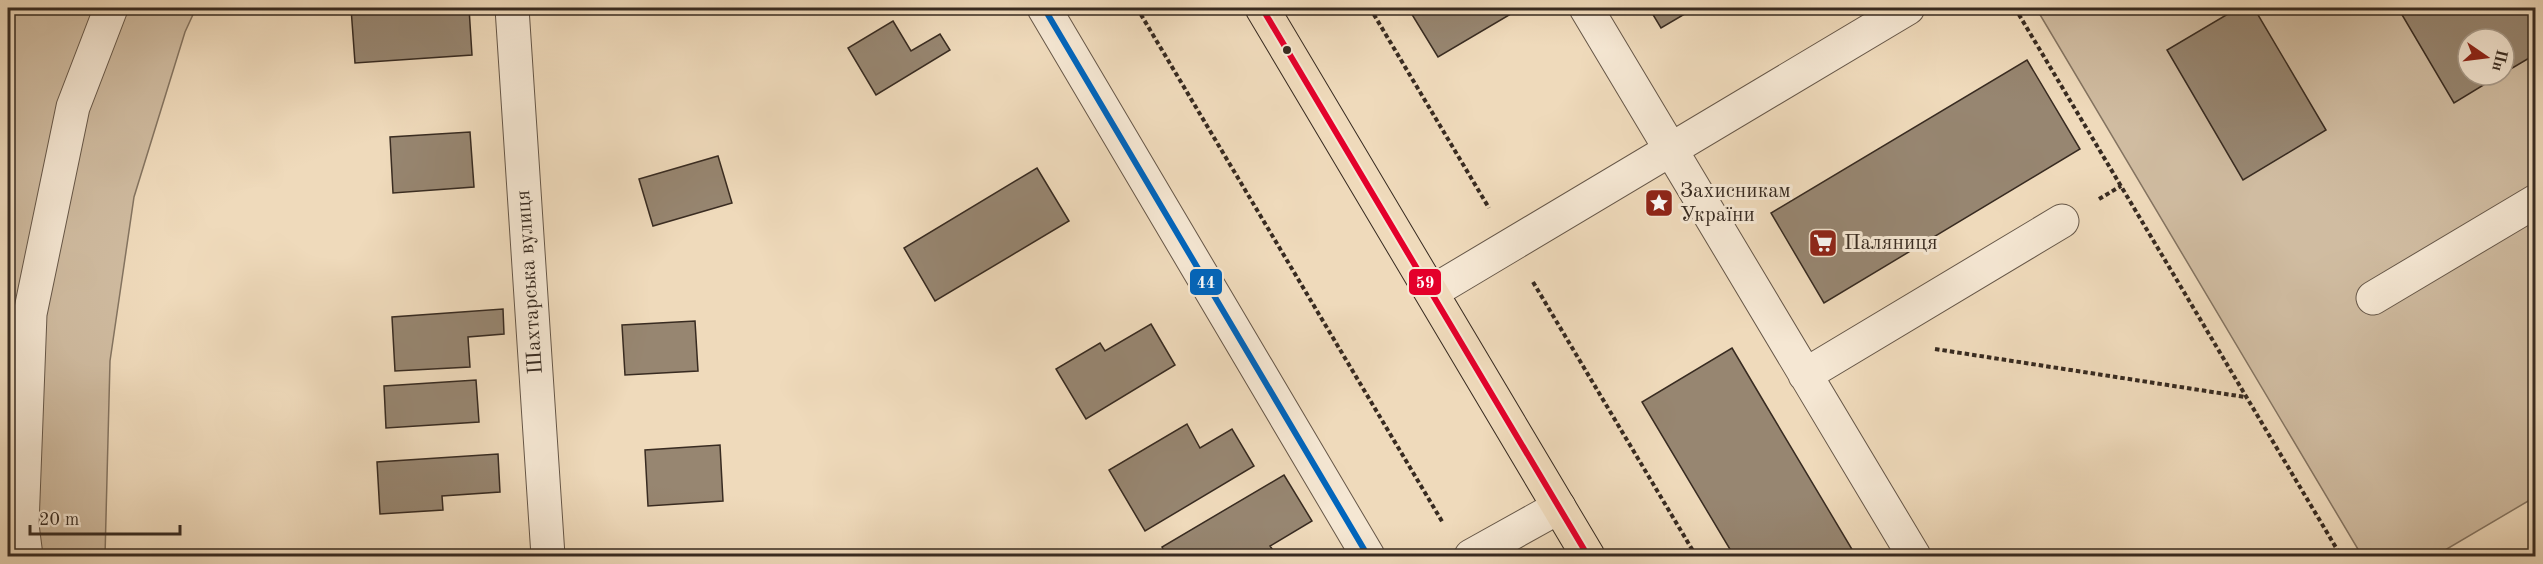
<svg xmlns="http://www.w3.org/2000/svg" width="2543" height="564" font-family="'Old Standard TT',serif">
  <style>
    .green { fill: #d0bca1; stroke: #847461; stroke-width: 1.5; fill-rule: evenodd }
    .building { fill: #978671; stroke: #382b21; stroke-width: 1.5 }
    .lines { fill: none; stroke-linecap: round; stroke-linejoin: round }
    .minor-casing { stroke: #665748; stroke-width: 35 }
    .major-casing { stroke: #382b21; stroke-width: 35 }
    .path { stroke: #382b21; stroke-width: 4; stroke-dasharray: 4.5 3; stroke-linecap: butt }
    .minor { stroke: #f5e7d3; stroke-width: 33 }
    .major { stroke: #efdabb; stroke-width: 33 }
    .bus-1-casing { stroke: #f5e7d3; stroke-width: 10 }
    .bus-2-casing { stroke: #f5e7d3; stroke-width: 10 }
    .bus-1 { stroke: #e4002b; stroke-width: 6 }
    .bus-2 { stroke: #0065bd; stroke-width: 6 }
    .bus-dot { fill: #382b21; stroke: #f5e7d3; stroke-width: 2 }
    .labels { text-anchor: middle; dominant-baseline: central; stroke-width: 6; stroke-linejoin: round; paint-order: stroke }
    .poi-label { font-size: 21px; fill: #382b21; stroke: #f5e7d3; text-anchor: start }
    .street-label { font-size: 21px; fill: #382b21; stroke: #f5e7d3 }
    .line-badge { stroke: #f5e7d3; stroke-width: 2 }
    .badge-label { font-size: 16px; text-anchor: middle; font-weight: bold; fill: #fff }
  </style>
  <rect width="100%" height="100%" fill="#efdabb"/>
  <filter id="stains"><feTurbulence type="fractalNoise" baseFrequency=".00333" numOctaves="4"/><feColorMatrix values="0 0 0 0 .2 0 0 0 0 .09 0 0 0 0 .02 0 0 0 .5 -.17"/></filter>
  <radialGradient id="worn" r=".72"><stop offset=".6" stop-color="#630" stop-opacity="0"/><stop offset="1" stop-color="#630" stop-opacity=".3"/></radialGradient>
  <path class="green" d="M8 8H196L185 32 134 197 110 361 105 556H8Z
    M2036 8H2535V497L2435 556H2362ZM2468 39H2504V75H2468Z"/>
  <path class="building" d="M351 8H469L472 55 355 63Z
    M1408 8H1521L1438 57Z
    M1649 8H1695L1661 28Z
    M2238 8H2254L2326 130 2243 180 2167 50Z
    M2398 8H2526L2536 23V54L2504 73V39H2468V75H2500L2454 103Z
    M893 21 911 51 940 34 950 50 876 95 848 48Z
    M2027 60 2080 149 1824 303 1771 213Z
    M470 132 474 187 393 193 390 137Z
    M718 156 732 203 653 226 639 179Z
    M1037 168 1069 221 935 301 904 248Z
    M503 309 504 334 468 337 470 367 395 371 392 317Z
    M695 321 698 371 625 375 622 325Z
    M1151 324 1175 365 1086 419 1056 369 1100 343 1105 351Z
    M1732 348 1764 402 1856 556H1734L1642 402Z
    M476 380 479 422 386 428 384 386Z
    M1187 424 1200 448 1232 429 1254 466 1145 531 1109 470Z
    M720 445 723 501 648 506 645 450Z
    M498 454 500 492 442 496 443 510 380 514 377 462Z
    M1284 475 1312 521 1270 546 1277 556H1167L1162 547Z"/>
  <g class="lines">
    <g class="minor-casing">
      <path id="minor" d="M512 8 548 556
        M1044 8 1368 556
        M1586 8 1914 556
        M1432 292 1908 8
        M2373 298 2536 201
        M1805 375 2062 221
        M26 556 22 525 30 314 73 107 111 8
        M1471 556 1559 507"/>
    </g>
    <g class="major-casing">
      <path id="major" d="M1262 8 1588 556"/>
    </g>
    <path class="path" d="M1137 8 1443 523
      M1370 8 1489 208
      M2015 8 2341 556
      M2099 199 2121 186
      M1533 282 1696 556
      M1935 349 2245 397"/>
    <use href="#minor" class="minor"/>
    <use href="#major" class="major"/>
    <g class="bus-1-casing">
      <path id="bus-1" d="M1262 8 1588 556"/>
    </g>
    <g class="bus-2-casing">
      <path id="bus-2" d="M1044 8 1368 556"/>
    </g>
    <use href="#bus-1" class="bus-1"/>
    <use href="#bus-2" class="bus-2"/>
  </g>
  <defs>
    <g id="sight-square" transform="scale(1.5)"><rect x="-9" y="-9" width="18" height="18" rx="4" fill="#8f2418" stroke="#f5e7d3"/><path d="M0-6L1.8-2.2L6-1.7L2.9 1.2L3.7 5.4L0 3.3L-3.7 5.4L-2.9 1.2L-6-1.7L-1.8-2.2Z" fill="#fff"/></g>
    <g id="supermarket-square" transform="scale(1.5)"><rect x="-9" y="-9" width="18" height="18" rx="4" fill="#8f2418" stroke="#f5e7d3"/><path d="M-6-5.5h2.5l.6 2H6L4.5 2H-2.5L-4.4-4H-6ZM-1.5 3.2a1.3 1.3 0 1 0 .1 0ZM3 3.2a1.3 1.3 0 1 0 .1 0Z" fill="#fff"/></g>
  </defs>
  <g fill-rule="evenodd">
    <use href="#sight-square" x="1659" y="203"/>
    <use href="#supermarket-square" x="1823" y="243"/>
  </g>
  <circle class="bus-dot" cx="1287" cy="50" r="5"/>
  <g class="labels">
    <g class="poi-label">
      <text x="1680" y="191">Захисникам<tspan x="1680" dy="24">України</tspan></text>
      <text x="1844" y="243">Паляниця</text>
    </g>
    <g class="street-label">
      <text transform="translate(530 282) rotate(-94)">Шахтарська вулиця</text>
    </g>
  </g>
  <g class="line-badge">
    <rect x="1189" y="268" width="34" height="28" rx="6" fill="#0065bd"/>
    <rect x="1408" y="268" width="34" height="28" rx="6" fill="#e4002b"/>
  </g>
  <g class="badge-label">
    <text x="1206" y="288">44</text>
    <text x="1425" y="288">59</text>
  </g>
  <rect width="2543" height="564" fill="none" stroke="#efdabb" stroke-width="30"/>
  <rect x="9" y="9" width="2525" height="546" fill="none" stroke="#382b21" stroke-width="3"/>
  <rect x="15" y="15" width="2513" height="534" fill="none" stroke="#382b21" stroke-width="1.5"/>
  <g transform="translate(2486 57) rotate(104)"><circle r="28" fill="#f5e7d3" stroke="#a99c8c" stroke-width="1.5"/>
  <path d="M0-4.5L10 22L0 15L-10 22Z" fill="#8f2418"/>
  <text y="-9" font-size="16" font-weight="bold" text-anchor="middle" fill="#382b21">Пн</text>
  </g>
  <path d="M30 525v9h150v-9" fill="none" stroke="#382b21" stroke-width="3"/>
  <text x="39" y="525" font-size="18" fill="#382b21" stroke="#f5e7d3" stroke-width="4.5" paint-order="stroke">20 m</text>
  <rect width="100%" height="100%" filter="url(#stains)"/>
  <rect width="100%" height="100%" fill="url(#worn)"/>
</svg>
